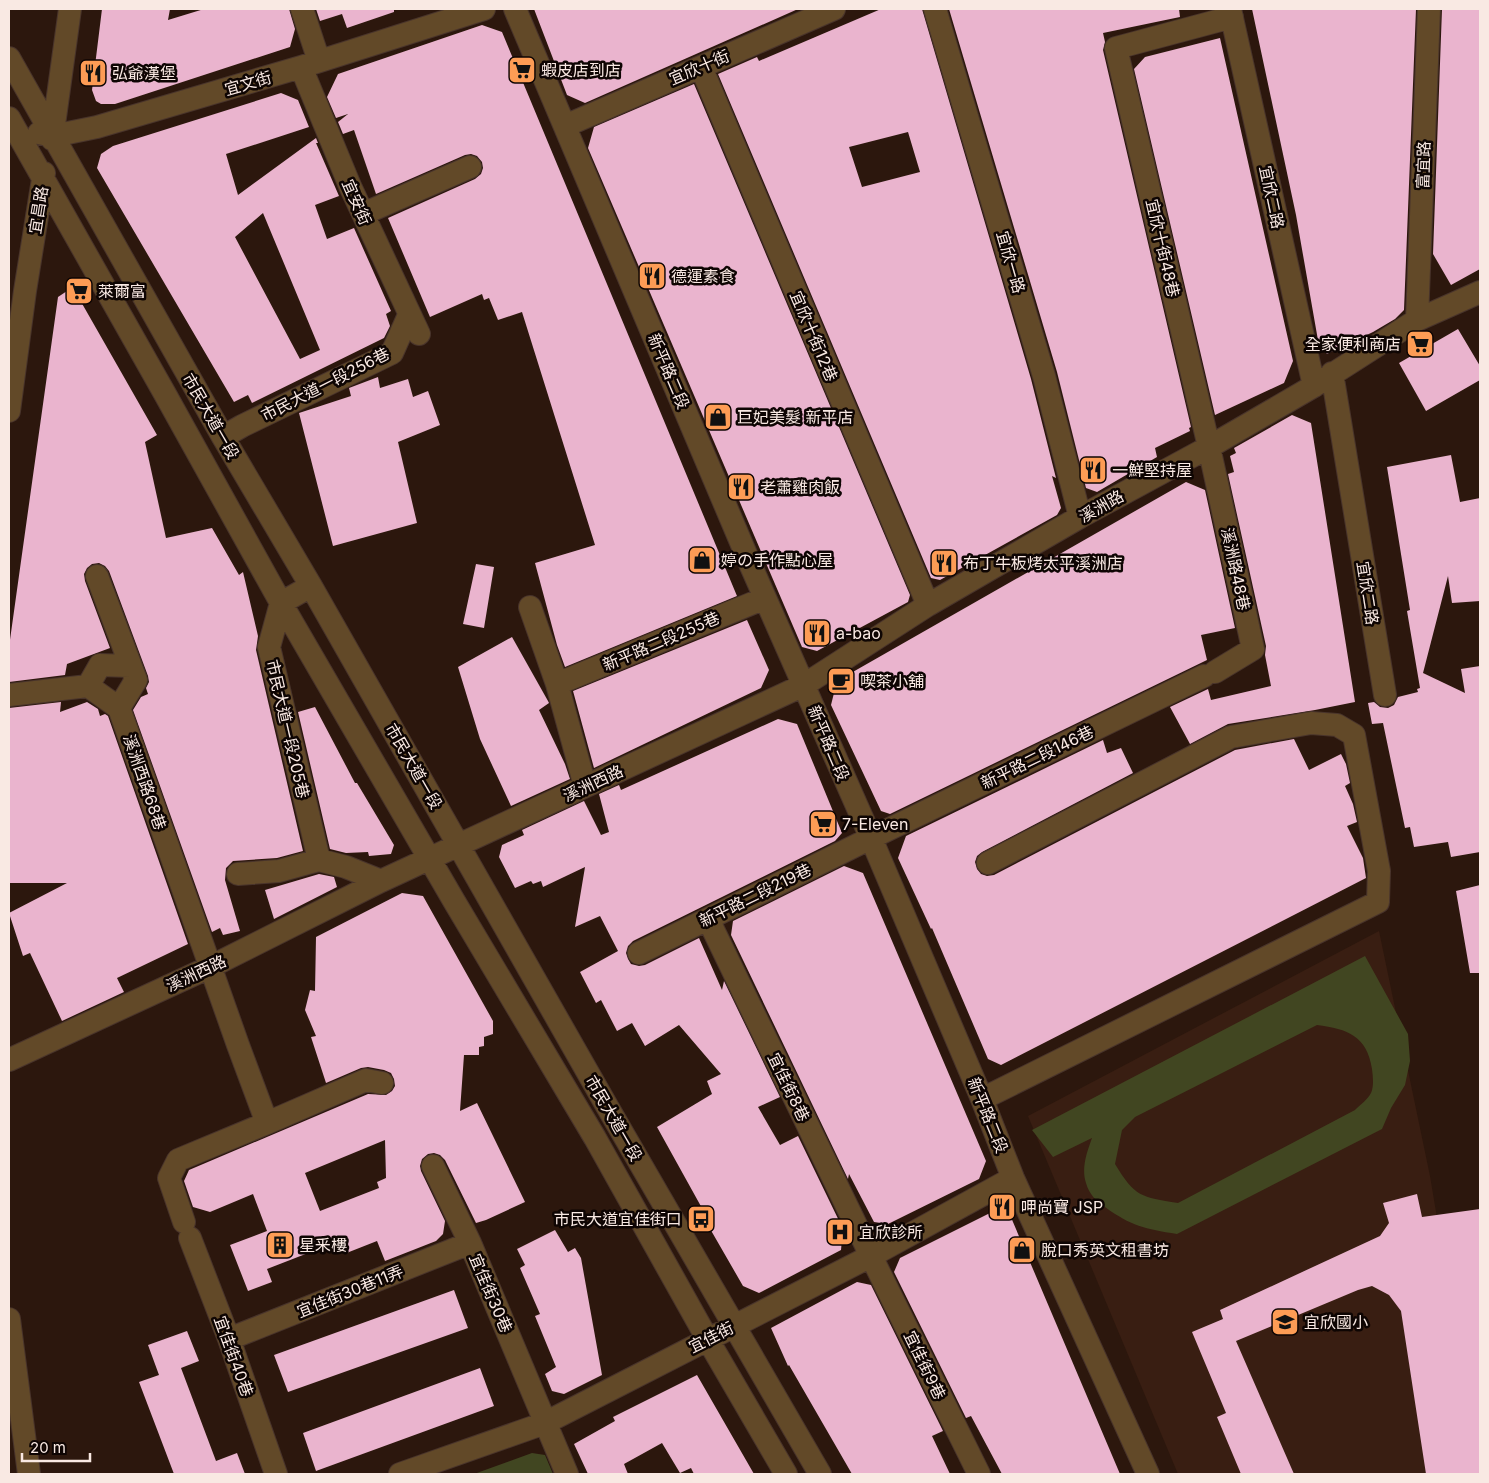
<svg xmlns="http://www.w3.org/2000/svg" width="1489" height="1483" font-family="Inter,'Noto Sans TC','Noto Sans JP',sans-serif">
  <style>
    .built { fill: #391e12 }
    .green { fill: #414621; fill-rule: evenodd }
    .building { fill: #eab4ce; fill-rule: evenodd }
    .lines { fill: none; stroke-linecap: round; stroke-linejoin: round }
    .minor-casing { stroke: #49342b; stroke-width: 24 }
    .minor { stroke: #624928; stroke-width: 22 }
    .labels { text-anchor: middle; dominant-baseline: central; stroke-width: 5; stroke-linejoin: round; paint-order: stroke }
    .street-label { font-size: 16px; fill: #f9e9e3; stroke: #0e0503 }
    .poi-label { font-size: 16px; fill: #f9e9e3; stroke: #0e0503; text-anchor: start }
  </style>
  <rect width="100%" height="100%" fill="#2c170d"/>
  <path class="built" d="M1379 931 1430 1176 1480 1474H1178L1028 1116Z"/>
  <path class="green" d="M1365 956 1408 1034 1410 1061 1405 1085 1391 1108 1382 1129 1177 1234C1145 1229 1131 1226 1105 1207 1096 1201 1089 1194 1086 1183 1081 1168 1087 1152 1092 1138L1053 1157 1032 1130ZM1317 1025C1348 1029 1367 1036 1372 1069 1373 1077 1374 1086 1371 1093 1368 1099 1360 1105 1355 1110L1178 1203C1141 1197 1135 1197 1115 1164L1122 1130 1135 1117Z
    M532 1453 545 1455 553 1474H474Z"/>
  <path class="building" d="M102 9H170L168 20 204 9H289L295 29 290 47 115 104H101L96 101 92 90Z
    M316 9H394V12L347 28 342 14 320 21Z
    M534 9H798L585 103 567 95Z
    M881 9H922L1031 379 1056 478 1052 476 1061 508 1057 515 940 580 931 578 718 74 757 57 759 61ZM908 132 920 172 862 187 849 147Z
    M949 9H1179L1180 17 1103 33 1105 42 1103 50 1191 427 1189 428 1190 431 1155 448 1157 457 1097 492 1086 488 1057 372Z
    M1252 9H1416L1404 310 1395 319 1373 332 1327 354 1319 346 1296 215Z
    M1442 9H1480V269L1451 285 1433 254Z
    M482 25 502 32 737 596 565 667 557 645 535 563 595 545 522 312 498 320 489 298 484 300 482 294 430 317 388 218 475 179 481 174 483 168 482 162 477 156 471 154 465 155 376 194 354 130 343 134 338 122 348 114 336 118 327 97 338 74Z
    M1220 38 1293 361 1284 383 1215 415 1134 69 1145 57Z
    M694 84 910 595 908 602 817 651 802 647 588 148 594 127Z
    M281 93 298 100 309 127 226 154 238 195 316 138 318 143H316L339 196 315 205 327 239 354 228 391 311 386 314 390 326 384 338 252 403 248 395 234 402 97 168 101 154 113 146ZM263 213 320 350 300 359 235 237Z
    M70 289 76 293 157 435 145 442 166 538 212 528 239 575 243 572 258 636 256 650 303 851 277 858 233 861 226 868 225 880 240 931 223 935 220 928 212 932 133 710 141 697 148 694 146 688 149 682 148 676 109 571 105 566 99 563 92 564 87 568 84 574 85 581 110 648 67 664 65 675 9 682V647L58 297Z
    M1458 329 1480 366V380L1426 411 1399 363Z
    M378 377 380 388 408 379 413 397 428 391 440 425 398 442 417 523 333 546 299 413 351 396 349 388Z
    M1292 415 1311 423 1355 702 1315 710 1228 724 1190 744 1170 707 1208 689 1211 700 1271 686 1265 655 1266 646 1228 474 1234 472 1230 456 1236 453 1234 448Z
    M1451 455 1460 502 1480 498V601L1452 603 1448 576 1423 673 1465 693 1461 669 1480 666V852L1451 857 1448 842 1414 847 1410 827 1405 828 1383 723 1372 724 1368 703 1374 702 1380 707 1388 708 1394 705 1398 697 1418 692 1417 689 1420 688 1407 611 1410 610 1387 467Z
    M1186 482 1205 490 1235 628 1201 635 1207 660 890 814 881 811 831 705 837 681Z
    M476 564 494 567 484 628 463 624Z
    M747 620 769 670 761 688 594 768 573 691Z
    M512 637 548 701 549 703 539 710 565 764 570 779 511 806 480 739 458 667Z
    M61 702 60 712 87 702 98 709 100 716 105 714 108 716 188 944 117 978 124 992 62 1021 30 953 23 956 9 913 67 883H10L9 859V708Z
    M315 707 355 783H357L394 845 391 854 369 856 368 852 346 853 330 849 298 712Z
    M778 719 797 724 842 833 835 841 633 941 628 946 626 953 628 959 631 964 639 966 645 965 699 938 722 990 724 981 780 1097 758 1107 780 1145 798 1136 843 1229 841 1250 759 1293 743 1286 705 1220 708 1219 657 1127 712 1094 707 1081 721 1074 679 1025 645 1046 632 1023 617 1031 601 1000 596 1003 580 972 618 951 600 916 575 927 585 867 543 887 541 881 533 884 531 881 515 888 499 857 502 845 524 835 522 830 584 801 601 835 609 832 599 794 619 785 621 790Z
    M1294 739 1309 770 1341 754 1346 764 1350 783 1345 786 1353 804 1357 822 1347 826 1363 858 1366 878 1001 1065 988 1059 932 928 931 929 898 858 906 836 1103 740 1107 753 1121 748 1133 773 982 852 977 856 975 862 977 869 981 874 987 876 994 875 1235 750Z
    M844 866 863 873 986 1161 979 1179 888 1224 874 1222 849 1174 848 1179 731 935 733 921Z
    M319 874 334 877 337 887 274 919 265 890Z
    M1480 885V973H1470L1456 891Z
    M402 893 423 896 493 1021V1034L484 1037V1046L479 1047V1055H464L460 1111 477 1103 525 1202 486 1220 476 1223 445 1160 440 1155 434 1153 428 1154 422 1159 420 1166 421 1171 445 1221 443 1234 436 1241 385 1261 377 1241 344 1254 339 1241 267 1269 272 1282 248 1291 230 1245 267 1231 253 1194 210 1212 193 1207 184 1181 189 1170 368 1094 386 1095 392 1091 395 1086 394 1079 391 1073 384 1070 368 1067 361 1068 326 1083 311 1037 316 1036 305 1010 310 990 315 991 316 937ZM385 1140 386 1178 377 1182 379 1188 320 1211 305 1173Z
    M1417 1194 1422 1217 1480 1209V1474H1426L1401 1311 1389 1295 1372 1286 1358 1290 1236 1341 1294 1474H1241L1217 1417 1226 1413 1192 1332 1223 1319 1220 1310 1380 1236 1389 1223 1383 1203Z
    M998 1209 1010 1215 1120 1474H1002L971 1416 966 1418 894 1272 900 1258Z
    M555 1230 568 1252 575 1248 581 1258 602 1375 564 1394 552 1391 545 1374 556 1367 535 1316 540 1314 520 1268 525 1265 517 1249Z
    M857 1282 871 1285 943 1431 932 1436 950 1474H852L789 1365 788 1366 771 1328Z
    M454 1290 468 1328 288 1392 274 1355Z
    M187 1331 199 1361 181 1368 216 1461 237 1453 245 1474H174L139 1382 159 1375 148 1345Z
    M480 1368 494 1406 316 1471 303 1433Z
    M697 1375 754 1474H694L691 1468 680 1473 662 1443 624 1464 628 1474H588L574 1444 615 1421 613 1417Z"/>
  <g class="lines">
    <g class="minor-casing">
      <path id="minor" d="M302 9 319 61
        M515 9 751 566 871 838 982 1099 1013 1178 1148 1474
        M935 9 1044 376 1080 517
        M1230 9 1314 386
        M9 58 223 437 311 586 604 1101 820 1474
        M301 67 350 186 419 334
        M701 67 928 605
        M9 118 165 394 281 603 454 901 595 1138 708 1340 786 1474
        M565 126 834 9
        M39 133 53 136 97 127 301 67 484 9
        M52 139 70 9
        M363 214 470 167
        M1417 320 1429 9
        M1332 373 1385 695
        M9 411 25 291 44 173
        M223 437 242 426 392 353 409 315
        M97 576 136 680 119 708
        M311 586 281 603 269 647 319 860
        M530 607 557 684 585 786
        M1215 672 1253 649 1209 447 1116 48 1232 17
        M557 684 765 598
        M88 686 100 665 130 666
        M9 695 88 686 119 708 238 1045 267 1123
        M238 874 279 871 319 860 346 867 381 881
        M708 919 871 1256 979 1474
        M639 953 871 838 1204 676
        M9 1060 210 967 381 881 804 685 928 605 1080 517 1209 447 1314 386 1417 320 1480 292
        M982 1099 1378 902 1379 871 1354 735 1337 725 1311 723 1231 737 988 863
        M433 1166 470 1243 567 1474
        M184 1222 169 1178 178 1160 267 1123 366 1080 382 1083
        M190 1238 229 1339 276 1474
        M9 1319 29 1474
        M229 1339 470 1243
        M400 1474 545 1423 871 1256 1013 1178"/>
    </g>
    <use href="#minor" class="minor"/>
  </g>
  <defs>
    <g id="supermarket-square" transform="scale(1.4375)"><rect x="-9" y="-9" width="18" height="18" rx="4" fill="#fd9c55" stroke="#0e0503"/><path d="M-6-5.5h2.5l.6 2H6L4.5 2H-2.5L-4.4-4H-6ZM-1.5 3.2a1.3 1.3 0 1 0 .1 0ZM3 3.2a1.3 1.3 0 1 0 .1 0Z" fill="#111"/></g>
    <g id="restaurant-square" transform="scale(1.4375)"><rect x="-9" y="-9" width="18" height="18" rx="4" fill="#fd9c55" stroke="#0e0503"/><path d="M-5-6h1v4h1v-4h1v4h1v-4h1v5L-1.5 .5V6h-2V.5L-5-1ZM5-6V6H3V1.5H1.5Q1.5-4 5-6Z" fill="#111"/></g>
    <g id="shop-square" transform="scale(1.4375)"><rect x="-9" y="-9" width="18" height="18" rx="4" fill="#fd9c55" stroke="#0e0503"/><path d="M-5-2.5h2.3a2.7 3.5 0 0 1 5.4 0H5L5.5 6h-11ZM-1.5-2.5h3a1.5 2.3 0 0 0-3 0Z" fill="#111"/></g>
    <g id="cafe-square" transform="scale(1.4375)"><rect x="-9" y="-9" width="18" height="18" rx="4" fill="#fd9c55" stroke="#0e0503"/><path d="M-5.5-4.5H6V0H3Q3 3.5 0 3.5H-2.5Q-5.5 3.5-5.5 0ZM3-3.2v2h1.7v-2ZM-6 4.5H4V6H-6Z" fill="#111"/></g>
    <g id="bus-square" transform="scale(1.4375)"><rect x="-9" y="-9" width="18" height="18" rx="4" fill="#fd9c55" stroke="#0e0503"/><path d="M-5-6H5V4H4V6H2V4H-2V6H-4V4H-5ZM-3.5-4V0h7V-4ZM-3.5 1.2v1.5H-2V1.2ZM2 1.2v1.5H3.5V1.2Z" fill="#111"/></g>
    <g id="hospital-square" transform="scale(1.4375)"><rect x="-9" y="-9" width="18" height="18" rx="4" fill="#fd9c55" stroke="#0e0503"/><path d="M-5-5h3v3.5h4V-5h3V5h-3V1.5h-4V5h-3Z" fill="#111"/></g>
    <g id="building-square" transform="scale(1.4375)"><rect x="-9" y="-9" width="18" height="18" rx="4" fill="#fd9c55" stroke="#0e0503"/><path d="M-4-6H4V6H1V3H-1V6H-4ZM-2.5-4.3h1.7v1.8h-1.7ZM.8-4.3h1.7v1.8H.8ZM-2.5-1h1.7V.8h-1.7ZM.8-1h1.7V.8H.8Z" fill="#111"/></g>
    <g id="school-square" transform="scale(1.4375)"><rect x="-9" y="-9" width="18" height="18" rx="4" fill="#fd9c55" stroke="#0e0503"/><path d="M0-5L7-2L0 1L-7-2ZM-4 1L0 2.5L4 1V4Q0 6-4 4Z" fill="#111"/></g>
  </defs>
  <g fill-rule="evenodd">
    <use href="#supermarket-square" x="522" y="70"/>
    <use href="#restaurant-square" x="93" y="73"/>
    <use href="#restaurant-square" x="652" y="276"/>
    <use href="#supermarket-square" x="79" y="291"/>
    <use href="#supermarket-square" x="1420" y="344"/>
    <use href="#shop-square" x="718" y="417"/>
    <use href="#restaurant-square" x="1093" y="470"/>
    <use href="#restaurant-square" x="741" y="487"/>
    <use href="#shop-square" x="702" y="560"/>
    <use href="#restaurant-square" x="944" y="563"/>
    <use href="#restaurant-square" x="817" y="633"/>
    <use href="#cafe-square" x="841" y="681"/>
    <use href="#supermarket-square" x="823" y="824"/>
    <use href="#restaurant-square" x="1002" y="1207"/>
    <use href="#bus-square" x="701" y="1219"/>
    <use href="#hospital-square" x="840" y="1232"/>
    <use href="#building-square" x="280" y="1245"/>
    <use href="#shop-square" x="1022" y="1250"/>
    <use href="#school-square" x="1285" y="1322"/>
  </g>
  <g class="labels">
    <g class="street-label">
      <text transform="translate(699 67) rotate(-23)">宜欣十街</text>
      <text transform="translate(248 83) rotate(-16)">宜文街</text>
      <text transform="translate(1423 165) rotate(-88)">富宜路</text>
      <text transform="translate(1272 197) rotate(78)">宜欣二路</text>
      <text transform="translate(357 202) rotate(66)">宜安街</text>
      <text transform="translate(38 210) rotate(-81)">宜昌路</text>
      <text transform="translate(1163 248) rotate(77)">宜欣十街48巷</text>
      <text transform="translate(1011 262) rotate(74)">宜欣一路</text>
      <text transform="translate(814 336) rotate(67)">宜欣十街12巷</text>
      <text transform="translate(669 371) rotate(67)">新平路二段</text>
      <text transform="translate(325 384) rotate(-27)">市民大道一段256巷</text>
      <text transform="translate(211 416) rotate(60)">市民大道一段</text>
      <text transform="translate(1101 506) rotate(-29)">溪洲路</text>
      <text transform="translate(1236 569) rotate(78)">溪洲路48巷</text>
      <text transform="translate(1368 593) rotate(81)">宜欣二路</text>
      <text transform="translate(661 641) rotate(-23)">新平路二段255巷</text>
      <text transform="translate(288 729) rotate(77)">市民大道一段205巷</text>
      <text transform="translate(829 743) rotate(67)">新平路二段</text>
      <text transform="translate(1037 757) rotate(-26)">新平路二段146巷</text>
      <text transform="translate(414 766) rotate(60)">市民大道一段</text>
      <text transform="translate(145 782) rotate(71)">溪洲西路68巷</text>
      <text transform="translate(593 783) rotate(-25)">溪洲西路</text>
      <text transform="translate(755 895) rotate(-26)">新平路二段219巷</text>
      <text transform="translate(196 973) rotate(-25)">溪洲西路</text>
      <text transform="translate(789 1087) rotate(64)">宜佳街8巷</text>
      <text transform="translate(988 1115) rotate(68)">新平路二段</text>
      <text transform="translate(614 1118) rotate(60)">市民大道一段</text>
      <text transform="translate(350 1291) rotate(-22)">宜佳街30巷11弄</text>
      <text transform="translate(491 1293) rotate(67)">宜佳街30巷</text>
      <text transform="translate(711 1337) rotate(-27)">宜佳街</text>
      <text transform="translate(234 1356) rotate(70)">宜佳街40巷</text>
      <text transform="translate(925 1365) rotate(64)">宜佳街9巷</text>
    </g>
    <g class="poi-label">
      <text x="541" y="70">蝦皮店到店</text>
      <text x="112" y="73">弘爺漢堡</text>
      <text x="671" y="276">德運素食</text>
      <text x="98" y="291">萊爾富</text>
      <text x="1401" y="344" text-anchor="end">全家便利商店</text>
      <text x="737" y="417">巨妃美髮 新平店</text>
      <text x="1112" y="470">一鮮堅持屋</text>
      <text x="760" y="487">老蕭雞肉飯</text>
      <text x="721" y="560">婷の手作點心屋</text>
      <text x="963" y="563">布丁牛板烤太平溪洲店</text>
      <text x="836" y="633">a-bao</text>
      <text x="860" y="681">喫茶小舖</text>
      <text x="842" y="824">7-Eleven</text>
      <text x="1021" y="1207">呷尚寶 JSP</text>
      <text x="682" y="1219" text-anchor="end">市民大道宜佳街口</text>
      <text x="859" y="1232">宜欣診所</text>
      <text x="299" y="1245">星釆樓</text>
      <text x="1041" y="1250">脫口秀英文租書坊</text>
      <text x="1304" y="1322">宜欣國小</text>
    </g>
  </g>
  <rect width="1489" height="1483" fill="none" stroke="#f9e9e3" stroke-width="20"/>
  <path d="M22 1453v8h68v-8" fill="none" stroke="#f9e9e3" stroke-width="2.5"/>
  <text x="30" y="1453" font-size="15" fill="#f9e9e3" stroke="#0e0503" stroke-width="4" paint-order="stroke">20 m</text>
</svg>
